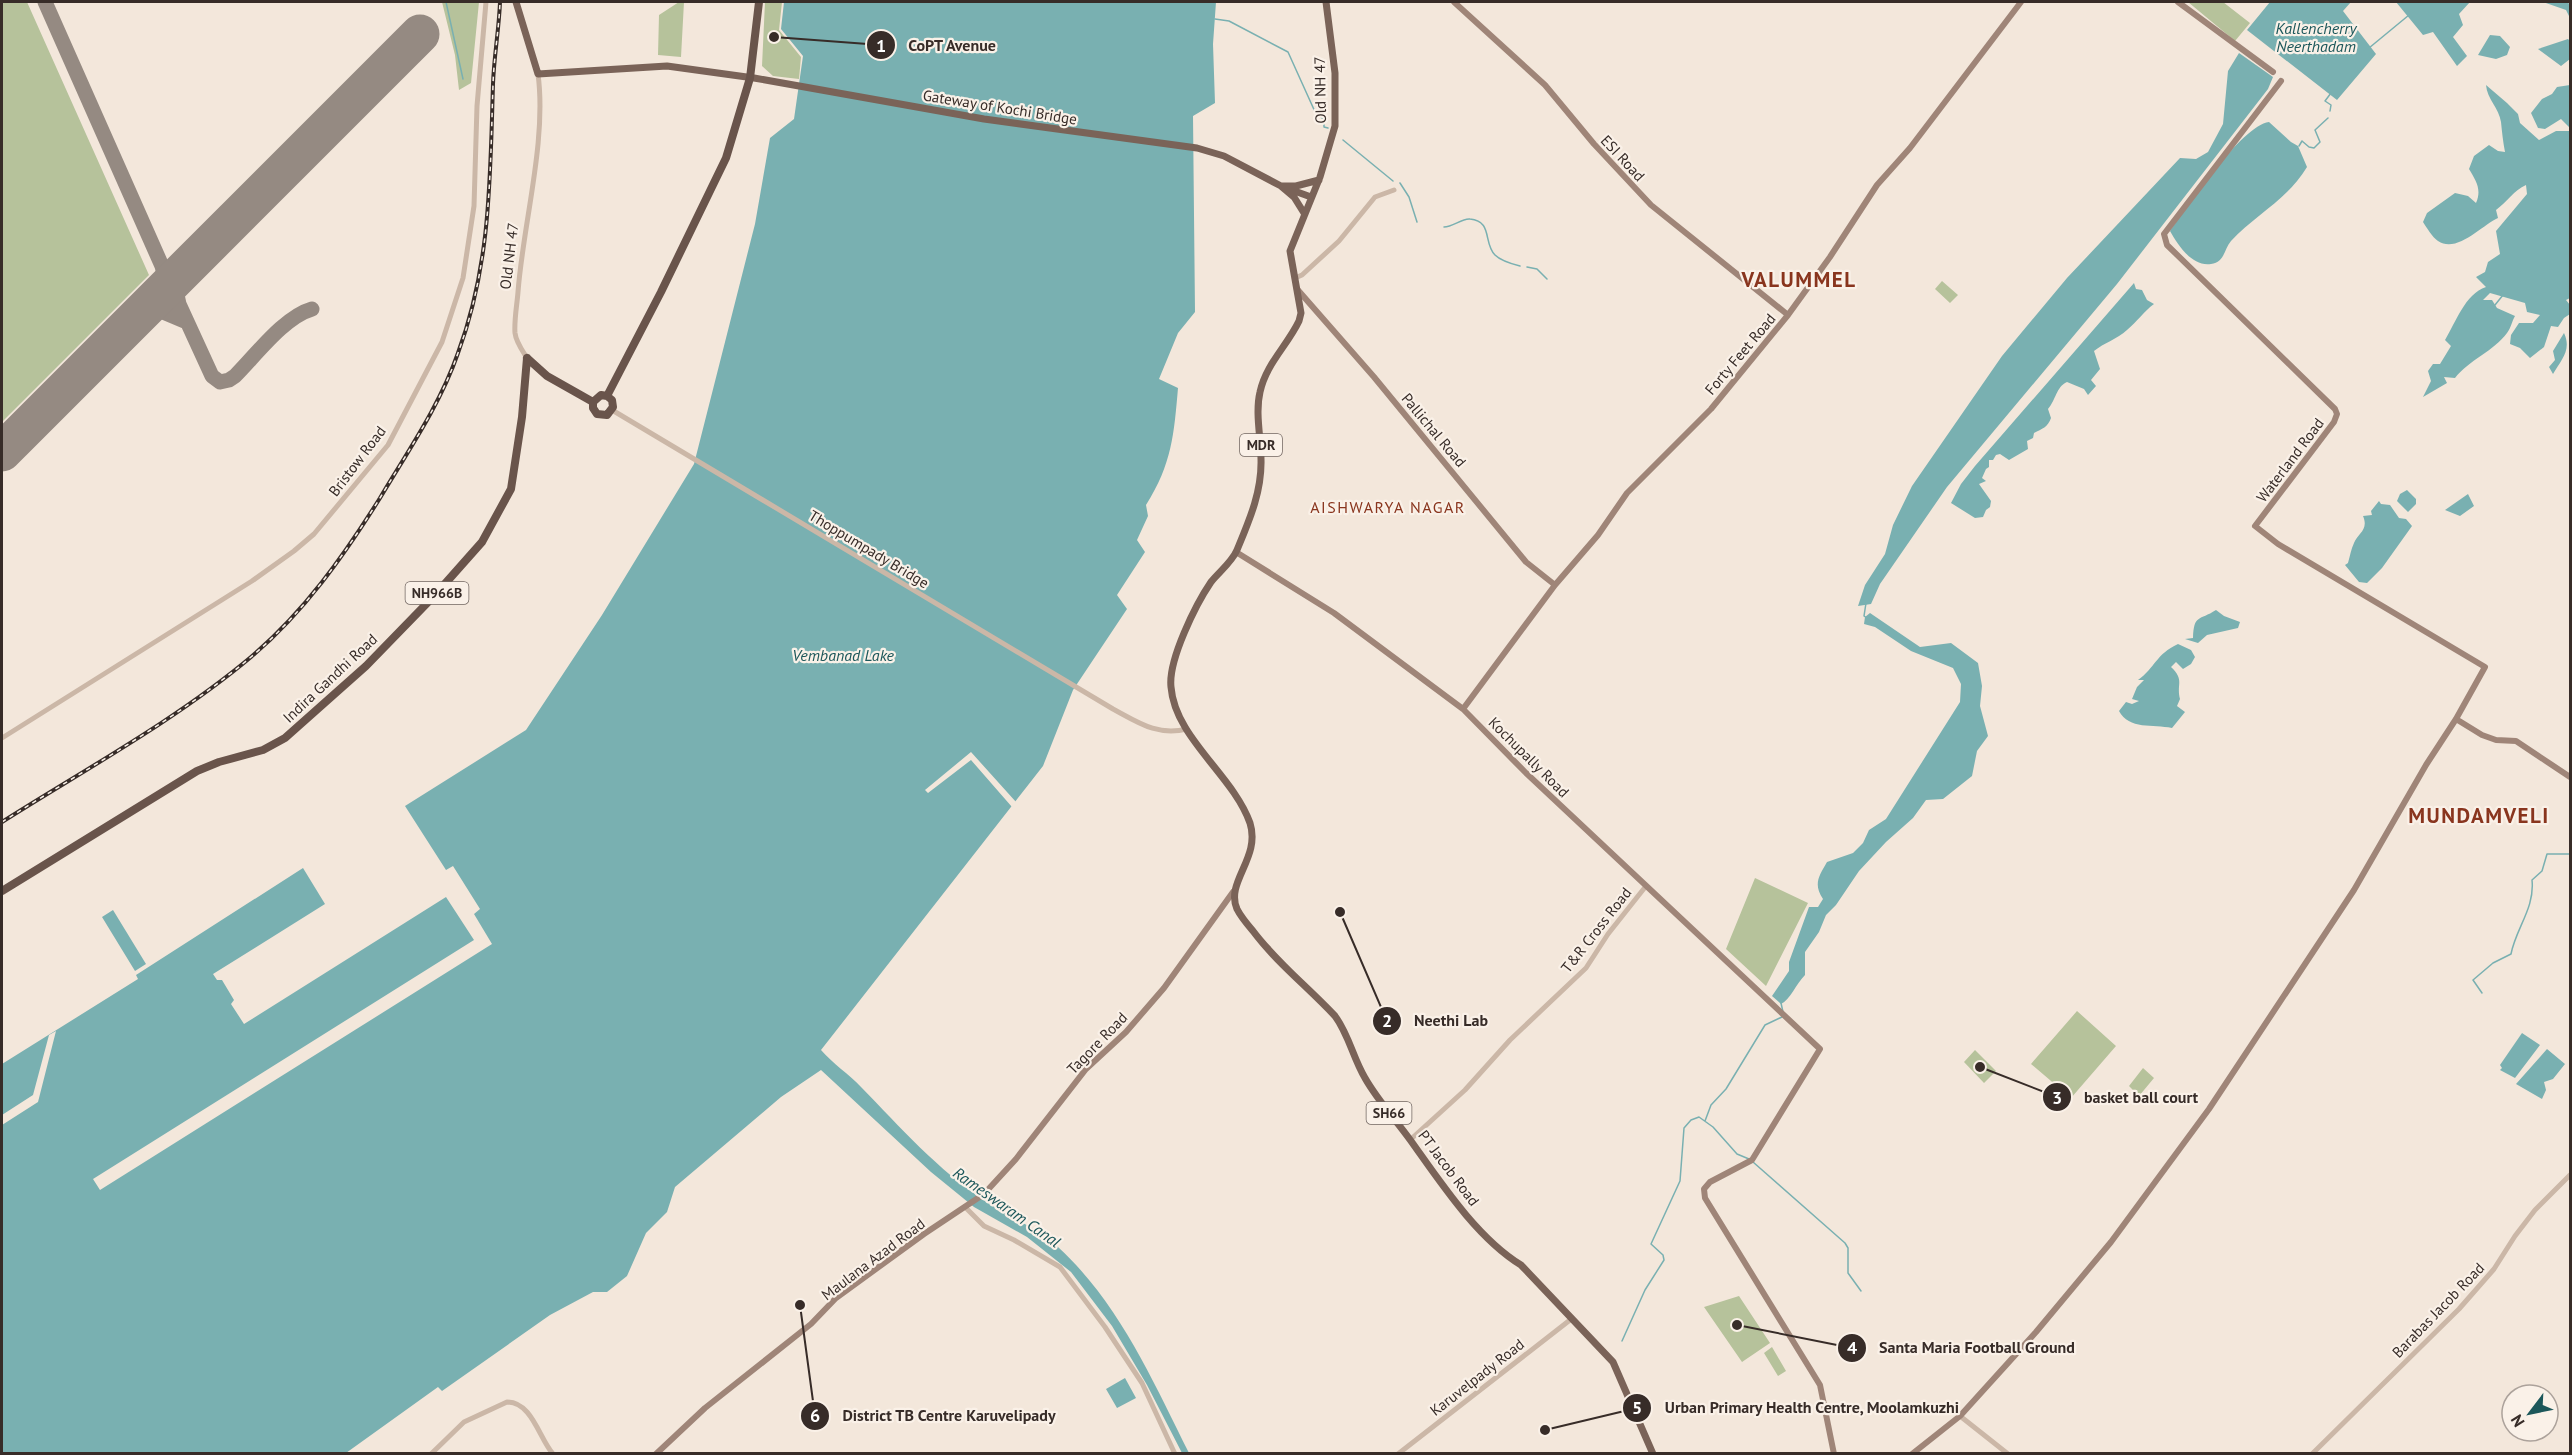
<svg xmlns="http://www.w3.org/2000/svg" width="2572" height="1455" font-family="'PT Sans',sans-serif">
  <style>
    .green { fill: #b6c29b }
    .water { fill: #79b0b1 }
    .pier { fill: #f3e7db }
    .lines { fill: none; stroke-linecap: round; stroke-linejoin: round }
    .stream { stroke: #79b0b1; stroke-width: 1.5 }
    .taxiway { stroke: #958a82; stroke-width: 15 }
    .runway { stroke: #958a82; stroke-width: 39 }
    .tertiary { stroke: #cbb7a7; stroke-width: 5 }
    .secondary { stroke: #9f8578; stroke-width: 6 }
    .primary { stroke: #7a6358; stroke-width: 7 }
    .trunk { stroke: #69544b; stroke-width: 8 }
    .rail-casing { stroke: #372c28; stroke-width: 4 }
    .rail { stroke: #faf1e8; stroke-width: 1.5; stroke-dasharray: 4.5; stroke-linecap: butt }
    .labels { text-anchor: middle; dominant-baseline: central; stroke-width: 4.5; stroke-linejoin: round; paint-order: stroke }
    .shield { fill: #faf1e8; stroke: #726762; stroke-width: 1.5 }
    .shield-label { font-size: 14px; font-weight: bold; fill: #372c28 }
    .street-label { font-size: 15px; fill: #372c28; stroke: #faf1e8 }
    .water-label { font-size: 16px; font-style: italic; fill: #1c575a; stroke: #faf1e8 }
    .neighbourhood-label { font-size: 16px; letter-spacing: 1.5px; fill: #89351e; stroke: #faf1e8 }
    .district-label { font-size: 21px; font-weight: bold; letter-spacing: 1.5px; fill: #89351e; stroke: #faf1e8 }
    .leader { fill: none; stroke: #372c28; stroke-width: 2 }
    .callout-dot { fill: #372c28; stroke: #faf1e8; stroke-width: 2 }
    .mark-label { font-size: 18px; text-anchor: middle; font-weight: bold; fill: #fff }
    .callout-label { font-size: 16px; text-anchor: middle; font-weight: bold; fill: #372c28; stroke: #faf1e8; stroke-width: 4.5; stroke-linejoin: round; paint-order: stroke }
  </style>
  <rect width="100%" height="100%" fill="#f3e7db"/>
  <path class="green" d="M2 2H27L149 275 2 422Z
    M442 2H479L471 83 459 90 455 55Z
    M679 2H684L681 57 658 55 659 15Z
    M765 2H782L779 30 801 57 799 79 773 76 762 66Z
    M2188 2H2223L2250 23 2235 41Z
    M1942 281 1958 295 1950 303 1935 289Z
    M1755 878 1808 903 1766 986 1726 949Z
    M2077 1011 2116 1046 2071 1098 2031 1064Z
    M1975 1050 1996 1071 1984 1083 1964 1062Z
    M2143 1068 2154 1078 2139 1096 2129 1086Z
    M1739 1296 1770 1343 1742 1362 1704 1307Z
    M1772 1347 1786 1371 1778 1376 1764 1353Z"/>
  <path class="water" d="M784 2H1216L1213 44 1215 103 1193 116 1195 312 1178 333 1159 379 1178 388C1174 434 1172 464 1146 505L1148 516 1137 540 1145 552 1117 595 1127 609 1073 690 1043 766 821 1050C833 1064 849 1074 861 1087 900 1127 938 1170 985 1201 1009 1218 1037 1227 1058 1247 1119 1303 1153 1381 1189 1453H1182L1147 1385 1112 1326 1071 1272 1027 1237 974 1207 931 1172 821 1070 781 1097 675 1187 667 1212 646 1233 627 1276 607 1292H593L550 1315 442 1391 438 1387 346 1453 2 1454V1064L138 979 136 975 303 868 325 904 213 974 217 980H222L234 1000 231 1004 244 1024 446 897 474 940 93 1179 100 1190 492 944 474 914 480 909 453 866 446 870 405 806 526 730 602 615 694 464 755 224 770 138 794 119 803 56 781 29Z
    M2270 2H2351L2343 11 2376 54 2337 100 2247 30Z
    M2396 2H2470L2459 14 2463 25 2453 37 2467 56 2457 66 2433 32 2423 35Z
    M2543 2H2566L2570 4V18L2566 10Z
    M2490 35 2500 36 2510 47 2507 55 2496 59 2478 55Z
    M2568 39 2570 41V59L2561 66 2538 49Z
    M2239 53 2273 77 2268 89 2117 284 1947 487 1880 584 1871 604 1858 606 1865 585 1885 554 1893 525 1912 486 2002 356 2067 278 2180 158 2196 159 2208 152 2223 124 2228 71Z
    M2486 85 2507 103 2518 114 2520 123 2539 140 2556 131H2570V298L2566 300 2570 305V314L2564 318 2558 327 2551 326 2544 347 2530 358 2520 348 2510 344 2511 335 2519 323H2533L2540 315 2527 312 2525 303 2490 293 2483 300H2492L2497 308 2515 316C2512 321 2511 328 2507 333 2494 351 2469 360 2455 378L2444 377 2447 383 2423 397 2431 381 2428 371 2433 364H2440L2451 346 2445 340C2456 322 2465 294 2486 287L2476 277 2485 272 2488 262 2500 254 2496 231 2527 194 2526 185C2514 190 2507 202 2496 210L2498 218C2482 225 2457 254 2438 241 2432 237 2427 228 2423 222L2427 213 2455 193 2468 196 2476 203C2482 189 2476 181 2469 169L2474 156 2489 145 2498 151 2505 152C2503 142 2502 132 2501 122 2499 108 2487 99 2486 85Z
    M2570 85V128L2561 119 2545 129 2538 128 2531 113 2542 99 2552 94 2557 87Z
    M2269 122 2291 142 2298 146 2307 167C2287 200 2256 214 2231 241 2224 249 2225 262 2211 264 2192 267 2178 245 2170 231 2188 206 2241 126 2269 122Z
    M2134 283 2136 289 2142 290 2147 300 2154 304C2144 311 2137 322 2127 330 2117 339 2104 343 2094 351L2100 369 2091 380 2096 386 2088 395 2084 389 2067 382C2056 387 2056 400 2048 409L2051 418C2048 427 2042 429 2034 433L2033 438 2027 441 2028 449 2009 460 2000 454 1996 455 1993 460H1989V467L1986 469 1982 478 1986 481 1979 484 1991 501 1990 507 1986 510 1983 517 1975 518 1951 503 1961 484 1975 466Z
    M2564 333C2572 350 2561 360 2553 374L2549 367 2555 360 2553 351Z
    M2407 490 2416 499V504L2408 512 2397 501 2400 494Z
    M2468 494 2474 506 2460 516 2445 510Z
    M2379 501 2381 504 2390 505 2399 518 2406 519 2412 526 2382 568 2367 583 2359 582 2345 565 2348 563C2350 556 2351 549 2354 543 2358 533 2369 530 2363 516L2372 515 2371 511Z
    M2216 610 2224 616 2240 622 2238 628 2207 635 2198 643 2185 639 2193 638C2194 614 2199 621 2216 610Z
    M1870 613 1920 647 1951 643 1978 663 1982 686 1980 706 1988 736 1977 751 1972 776 1943 799 1926 800 1913 818 1886 842 1859 871 1836 905 1826 915 1819 932 1805 952V975C1796 984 1790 1000 1781 1004L1772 996 1789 971V962L1809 907H1818L1823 899C1813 884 1819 876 1827 862L1853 853 1863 843 1869 830 1886 819 1960 702 1961 684 1953 668 1911 651 1875 627 1864 624 1865 617Z
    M2178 644 2191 650 2195 657 2191 664 2183 669 2176 662 2171 667C2185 680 2176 684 2180 699L2177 706 2185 712 2172 728C2153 724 2129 730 2119 711L2126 702 2132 704 2139 701 2132 699 2137 687 2144 680H2138C2155 668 2156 654 2178 644Z
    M113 910 146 964 135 971 102 917Z
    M2522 1033 2540 1045 2515 1078 2500 1070 2502 1068 2500 1065Z
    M2547 1049 2565 1064 2553 1079 2544 1082 2546 1090 2542 1099 2516 1084Z
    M1125 1378 1136 1398 1117 1408 1106 1389Z"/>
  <path class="pier" d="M971 752 1016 802 1012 807 971 760 928 793 925 790Z
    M56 1031 38 1102 2 1125V1115L33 1095 49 1035Z"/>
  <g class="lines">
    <path class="stream" d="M446 2 463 79
      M1215 19 1229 21 1288 52 1316 114 1324 119V127L1328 128
      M2369 48 2409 15
      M2330 111 2331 105 2325 101 2331 93
      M1343 140 1393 181
      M2299 146 2302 141 2309 147 2314 148 2320 142 2315 130 2328 118
      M1400 183 1409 197 1417 222
      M1444 227C1453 227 1462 218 1470 219 1493 221 1483 243 1495 255 1501 261 1512 264 1520 266
      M1527 267 1537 269 1547 279
      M2495 305 2503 295
      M1866 603 1864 616 1867 618
      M2482 993 2473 980 2493 963 2511 954C2516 928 2535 908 2532 880L2542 871 2547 854H2570
      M1781 1003 1783 1012
      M1705 1121 1711 1105 1726 1089 1765 1025 1782 1017
      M1753 1162 1845 1243 1848 1248V1273L1861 1291
      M1622 1341 1645 1290 1664 1260 1663 1255 1651 1244 1680 1181 1684 1128 1691 1120 1699 1117 1713 1127 1737 1154 1749 1159"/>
    <path class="taxiway" d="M45 2 162 266 167 273 172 276 183 272
      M183 272 176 290 179 304 212 376 220 382 229 380 235 376C256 355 284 317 312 309
      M161 294 166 282 162 266
      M149 306 187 322"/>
    <path class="runway" d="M2 452 420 34"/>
    <path class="tertiary" d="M1295 278 1302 275 1339 241 1375 197 1394 190
      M527 358C522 350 516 342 515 333 514 320 517 305 518 292 523 224 547 141 538 74
      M612 410 1113 709C1139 723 1157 736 1187 729
      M2 738 252 581 294 551 314 534 388 445 442 342 463 278 474 206 477 106 486 2
      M1410 1140 1465 1090 1510 1040 1586 968 1608 934 1646 886
      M965 1207 984 1226 1014 1240 1060 1267 1105 1327 1142 1383 1175 1454
      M1960 1416 2008 1454
      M431 1454 464 1422 507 1402C532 1402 539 1438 553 1454
      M1398 1454 1570 1320
      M2312 1454 2459 1309 2494 1269 2515 1236 2535 1210 2570 1175"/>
    <path class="secondary" d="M1454 2 1545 85 1594 144 1651 205 1788 315
      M2178 2 2273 72
      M1297 289 1374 377 1526 562 1555 585
      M1236 552 1334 613 1463 709 1526 773 1820 1049 1752 1160 1710 1182 1704 1189 1705 1198 1820 1385 1834 1454
      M1463 709 1555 585 1598 535 1627 493 1711 409 1788 315 1830 257 1877 185 1910 148 2021 2
      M2456 719 2482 735 2496 740 2516 741 2570 777
      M656 1454 705 1408 811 1324 836 1298 924 1234 984 1194 1016 1159 1086 1069 1126 1032 1164 988 1233 892
      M1912 1454 1960 1416 2036 1332 2111 1242 2209 1109 2354 890 2426 765 2456 719 2485 667 2278 544 2255 526 2334 422 2337 414 2335 409 2167 245 2164 234 2281 81"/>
    <path class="primary" d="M516 2 538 74 667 66 754 78 984 119 1197 148 1224 156 1281 186H1296L1319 180
      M1326 2 1335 73V126L1320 177 1290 251 1301 313 1299 321C1287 346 1266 364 1260 392 1255 413 1261 438 1261 459 1262 492 1249 521 1237 550 1232 562 1219 572 1211 582 1196 604 1168 660 1171 687 1175 738 1233 775 1250 823 1261 858 1225 882 1237 909 1241 917 1247 924 1253 931 1277 963 1308 987 1335 1016 1349 1035 1353 1058 1365 1078 1378 1101 1396 1120 1411 1141 1441 1183 1477 1238 1521 1265L1613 1362 1653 1454
      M1281 186 1294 197 1304 213
      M1289 189 1311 197"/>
    <path class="trunk" d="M527 358 547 376 593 402
      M607 396 661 292 726 158 750 78 759 2
      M593 402V408L597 414 607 415 613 407 612 400 607 396
      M593 402 601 395 607 396
      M2 891 197 771 219 762 263 750 285 738 366 666 435 595 482 542 511 489 522 417 527 358"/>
    <g class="rail-casing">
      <path id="rail" d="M2 822C84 770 176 720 251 657 304 612 343 557 380 498 408 451 440 405 458 353 491 264 490 177 493 84 494 56 499 29 500 2"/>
    </g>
    <use href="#rail" class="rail"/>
  </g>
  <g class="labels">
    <g class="shield">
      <rect x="1240" y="434" width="42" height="22" rx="4.5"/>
      <rect x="405.5" y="582" width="63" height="22" rx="4.5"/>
      <rect x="1366.5" y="1102" width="45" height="22" rx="4.5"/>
    </g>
    <g class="shield-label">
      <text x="1261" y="445">MDR</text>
      <text x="437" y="593">NH966B</text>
      <text x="1389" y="1113">SH66</text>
    </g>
    <g class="street-label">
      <text transform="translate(1320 90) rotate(-91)">Old NH 47</text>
      <text transform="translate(1000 107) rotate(9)">Gateway of Kochi Bridge</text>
      <text transform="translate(1623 158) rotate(47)">ESI Road</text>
      <text transform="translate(509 256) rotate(-83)">Old NH 47</text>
      <text transform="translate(1740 354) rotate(-50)">Forty Feet Road</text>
      <text transform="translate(1434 430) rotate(50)">Pallichal Road</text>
      <text transform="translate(2290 460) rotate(-53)">Waterland Road</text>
      <text transform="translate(357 461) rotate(-53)">Bristow Road</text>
      <text transform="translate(869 549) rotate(31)">Thoppumpady Bridge</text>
      <text transform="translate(330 678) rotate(-43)">Indira Gandhi Road</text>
      <text transform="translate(1529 757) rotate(45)">Kochupally Road</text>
      <text transform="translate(1596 930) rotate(-52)">T&amp;R Cross Road</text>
      <text transform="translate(1097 1043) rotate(-46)">Tagore Road</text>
      <text transform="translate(1449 1168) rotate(53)">PT Jacob Road</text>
      <text transform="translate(873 1259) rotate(-37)">Maulana Azad Road</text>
      <text transform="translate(2438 1310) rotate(-46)">Barabas Jacob Road</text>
      <text transform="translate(1477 1377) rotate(-38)">Karuvelpady Road</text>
    </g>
    <g class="water-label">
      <text x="2316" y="28">Kallencherry<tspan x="2316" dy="18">Neerthadam</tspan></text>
      <text x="843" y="655">Vembanad Lake</text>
      <text transform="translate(1007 1207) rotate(35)">Rameswaram Canal</text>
    </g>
    <g class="neighbourhood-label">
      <text x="1388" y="507">AISHWARYA NAGAR</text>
    </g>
    <g class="district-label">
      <text x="1799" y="279">VALUMMEL</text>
      <text x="2479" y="815">MUNDAMVELI</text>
    </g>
  </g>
  <path class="leader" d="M774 37L881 45M1340 912L1387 1021M1980 1067L2057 1097M1737 1325L1852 1348M1545 1430L1637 1408M800 1305L815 1416"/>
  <g class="callout-dot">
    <circle cx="774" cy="37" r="6"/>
    <circle cx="1340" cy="912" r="6"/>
    <circle cx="1980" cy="1067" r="6"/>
    <circle cx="1737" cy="1325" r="6"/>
    <circle cx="1545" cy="1430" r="6"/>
    <circle cx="800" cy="1305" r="6"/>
    <circle cx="881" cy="45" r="15"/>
    <circle cx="1387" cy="1021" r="15"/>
    <circle cx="2057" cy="1097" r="15"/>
    <circle cx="1852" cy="1348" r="15"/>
    <circle cx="1637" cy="1408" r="15"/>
    <circle cx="815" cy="1416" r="15"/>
  </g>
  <g class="mark-label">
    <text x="881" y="52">1</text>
    <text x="1387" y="1027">2</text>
    <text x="2057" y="1104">3</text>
    <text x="1852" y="1354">4</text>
    <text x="1637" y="1414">5</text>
    <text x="815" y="1422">6</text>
  </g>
  <g class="callout-label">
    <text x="952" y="51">CoPT Avenue</text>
    <text x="1451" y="1026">Neethi Lab</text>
    <text x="2141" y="1103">basket ball court</text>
    <text x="1977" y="1353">Santa Maria Football Ground</text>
    <text x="1812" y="1413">Urban Primary Health Centre, Moolamkuzhi</text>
    <text x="949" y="1421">District TB Centre Karuvelipady</text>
  </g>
  <rect width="2572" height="1455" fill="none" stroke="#372c28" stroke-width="6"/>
  <g transform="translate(2530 1413) rotate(238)"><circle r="28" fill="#faf1e8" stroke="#aca29b" stroke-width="1.5"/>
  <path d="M0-4.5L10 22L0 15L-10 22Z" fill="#1c575a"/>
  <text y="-9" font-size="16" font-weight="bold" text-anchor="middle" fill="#372c28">N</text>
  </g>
</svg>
